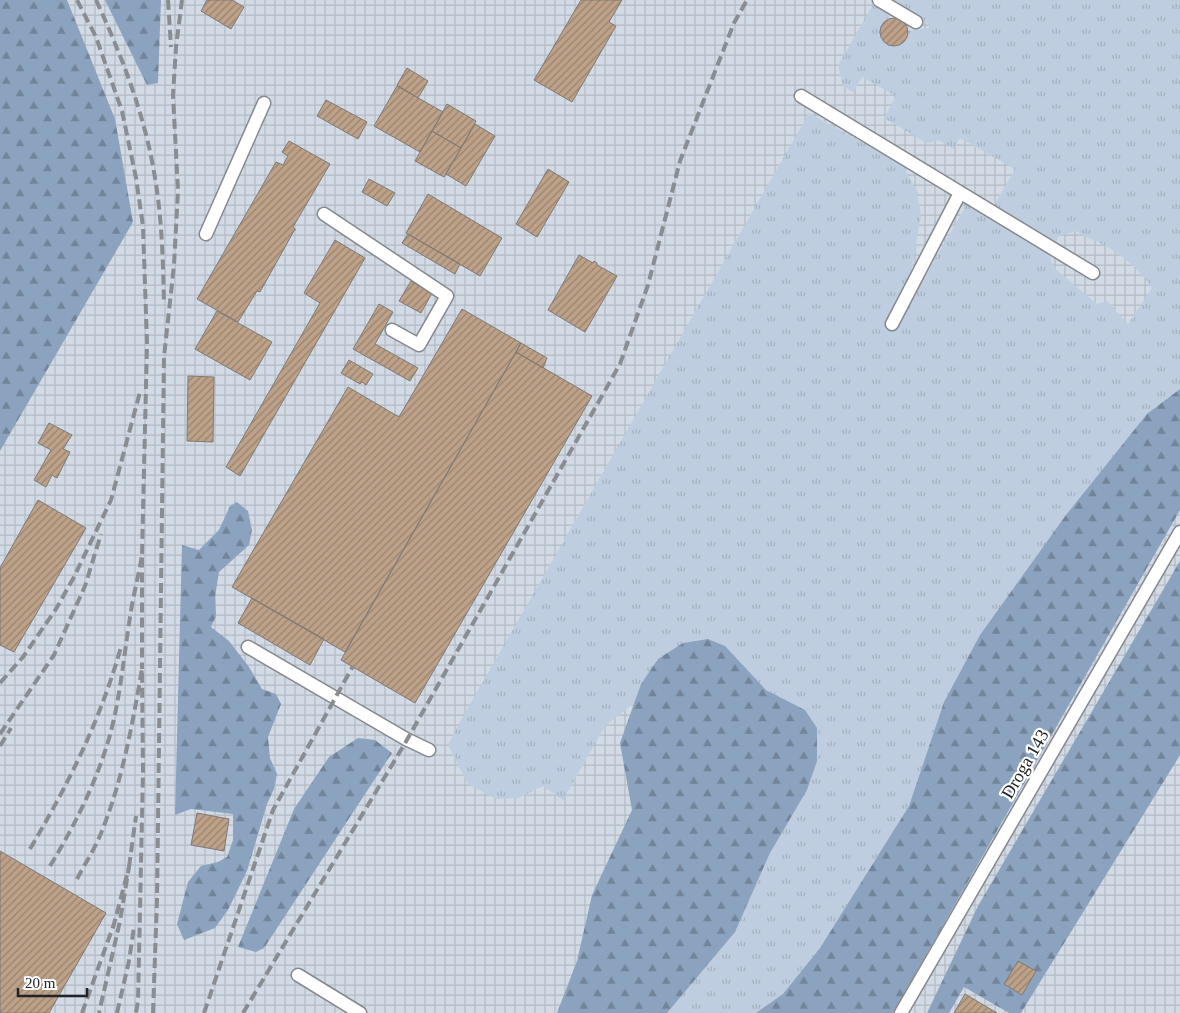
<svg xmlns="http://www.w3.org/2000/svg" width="1180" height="1013" font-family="Georgia,serif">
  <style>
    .industrial { fill: url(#industrial-grid) }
    .grass { fill: url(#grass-tufts); fill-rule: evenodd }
    .forest { fill: url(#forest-firs) }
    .building { fill: url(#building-hatch); stroke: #7f7a76 }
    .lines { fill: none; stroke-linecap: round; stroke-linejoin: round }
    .lane-casing { stroke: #85898e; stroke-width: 15 }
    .lane { stroke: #fff; stroke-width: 12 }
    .rail { stroke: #898c90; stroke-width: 4; stroke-dasharray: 10 5; stroke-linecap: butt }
    .labels { text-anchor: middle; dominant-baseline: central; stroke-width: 4.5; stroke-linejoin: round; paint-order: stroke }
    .street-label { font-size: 18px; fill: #212325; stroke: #fff }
  </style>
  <defs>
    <pattern id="industrial-grid" width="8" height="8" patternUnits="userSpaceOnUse" patternTransform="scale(1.25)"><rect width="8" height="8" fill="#d1dae5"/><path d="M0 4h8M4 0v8" fill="none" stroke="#b3bbc4"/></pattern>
    <pattern id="grass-tufts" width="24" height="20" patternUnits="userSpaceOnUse" patternTransform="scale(1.25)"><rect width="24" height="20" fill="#becee0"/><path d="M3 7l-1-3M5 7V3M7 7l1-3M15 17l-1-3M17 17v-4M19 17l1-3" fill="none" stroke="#a3b1c0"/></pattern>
    <pattern id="forest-firs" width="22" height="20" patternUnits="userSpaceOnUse" patternTransform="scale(1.25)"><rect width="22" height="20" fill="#8ba3be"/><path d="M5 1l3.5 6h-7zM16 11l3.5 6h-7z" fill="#71849a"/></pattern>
    <pattern id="building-hatch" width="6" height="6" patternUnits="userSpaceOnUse" patternTransform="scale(1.25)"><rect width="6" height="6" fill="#bda188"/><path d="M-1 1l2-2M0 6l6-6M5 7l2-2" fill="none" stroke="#99836f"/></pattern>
  </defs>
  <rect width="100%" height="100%" fill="#e0e5ea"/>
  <path class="industrial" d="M0 0H1180V1013H0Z"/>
  <path class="grass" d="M895 0H1180V389L1147 415 1066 515 980 635 944 702 909 806 820 948 783 994 756 1013H667L735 932 770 853 807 790 805 710 766 690 725 646 708 639 683 643 658 659 641 684 635 702 605 726 563 800 543 786 519 798 496 799 468 784 448 745 461 720 809 113 902 165 917 191 921 215 911 273 918 283 926 275 971 197 992 209 1015 169 960 138 953 149 939 140 927 143 884 118 896 96 862 77 853 92 843 86 838 65 874 3 891 13C886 25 870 33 889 45 900 47 907 42 908 31L929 28 930 25ZM1077 231C1085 238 1093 239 1102 244 1119 252 1142 272 1152 288L1128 324 1107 301 1097 304 1053 267 1050 254 1059 236Z"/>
  <path class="forest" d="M0 0H67L115 119 133 222 0 451Z
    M105 0H161L158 83 147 85Z
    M1180 389V510L893 1013H756L783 994 820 948 909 806 944 702 980 635 1066 515 1147 414Z
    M237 502 248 511 252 530 249 545 219 572 215 597 216 616 211 627 229 641 249 667 262 689 276 694 281 704 268 737 270 758 277 774 274 789 267 804 247 871 228 910 215 928 184 940 177 924 188 882 201 866 218 862 227 857 233 840V814L191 809 175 815 182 545 199 550 219 530 230 506Z
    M1180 561V755L1021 1013H1009L964 987 949 1013H927L978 906Z
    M708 639 725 646 766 690 805 710 817 728V761L807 790 770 853 735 932 667 1013H557L577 961 592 895 632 810 620 743 641 684 658 659 683 643Z
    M358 738 375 740 392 753 264 948 256 952 238 947 294 809 329 757Z"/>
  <path class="building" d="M207 0H232L244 7 231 29 201 11Z
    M581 0H622L609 22 616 26 572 102 534 80Z
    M880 32a14 14 0 1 1 28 0a14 14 0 1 1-28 0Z
    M407 68 428 81 418 98 397 85Z
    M397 86 443 112 420 152 374 126Z
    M326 100 367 122 358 139 317 116Z
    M447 104 476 121 461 148 432 131Z
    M475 124 495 136 466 186 446 174Z
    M432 131 461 148 444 177 415 161Z
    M289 141 330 164 293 227 296 230 295 229 260 292 257 291 238 322 197 299 276 162 283 165 288 156 282 152Z
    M548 169 569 182 537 237 516 224Z
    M369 179 395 193 387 206 362 192Z
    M428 194 502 238 480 276 406 233Z
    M408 234 460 264 455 274 402 243Z
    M335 240 365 258 240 476 226 467 320 303 304 293Z
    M579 255 593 263 594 261 597 263V265L617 276 585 332 548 310Z
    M411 281 432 293 421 313 399 301Z
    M379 304 393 312 375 344 418 368 410 381 353 349Z
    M462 309 521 343 345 652 232 587 348 387 399 417Z
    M217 311 272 342 250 380 195 349Z
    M521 343 547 358 543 368 516 352Z
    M516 352 592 396 415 703 341 660Z
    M349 360 373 374 366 385 362 382 360 384 341 373Z
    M188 376 214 377 213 442 187 441Z
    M49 423 72 435 63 449 70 452 57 478 52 475 46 487 34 480 51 450 38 443Z
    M38 500 86 528 14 652 0 645V568Z
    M252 598 324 639 310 665 238 623Z
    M197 813 229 819 224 851 191 845Z
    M0 851 106 913 49 1013H0Z
    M1018 961 1036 971 1022 995 1004 984Z
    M965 994 997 1013H954Z"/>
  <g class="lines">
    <g class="lane-casing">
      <path id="lane" d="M879 0 916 22
        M801 96 1093 273
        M324 214 447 296 419 345 392 330
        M206 234 264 103
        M892 324 960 193
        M248 647 406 739 429 750
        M298 975 360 1013
        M901 1013 1180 532"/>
    </g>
    <use href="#lane" class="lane"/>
    <path class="rail" d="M77 0 96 37 122 111 136 178 143 226 147 343 142 555
      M96 0C121 54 144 113 154 172 162 216 163 260 164 304
      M168 0 171 47
      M0 683 23 657 56 609 74 577 111 500 140 392
      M0 734 54 655 85 586 101 534
      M0 746 11 728
      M30 849C69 783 100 721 121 647
      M50 866C75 825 97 781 110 735 121 694 124 653 131 611 134 592 139 574 142 555V669
      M129 867 136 816
      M77 879C84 865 93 852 99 838 122 784 132 726 142 669L143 772 138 1001 136 1013
      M82 1013 114 924 129 867 120 921 99 1013
      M117 1013 129 961 134 927
      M153 1013 157 900 164 357 174 265 178 191 173 95 176 47 182 0
      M204 1013 273 810 353 666
      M243 1013 404 745 620 364 648 285 680 161 734 23 747 0"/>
  </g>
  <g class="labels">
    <g class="street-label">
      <text transform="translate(1025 764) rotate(-60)">Droga 143</text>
    </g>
  </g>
  <path d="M18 988v8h69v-8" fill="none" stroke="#212325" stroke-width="2.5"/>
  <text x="25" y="988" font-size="15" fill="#212325" stroke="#ffffff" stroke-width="4" paint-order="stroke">20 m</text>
</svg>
